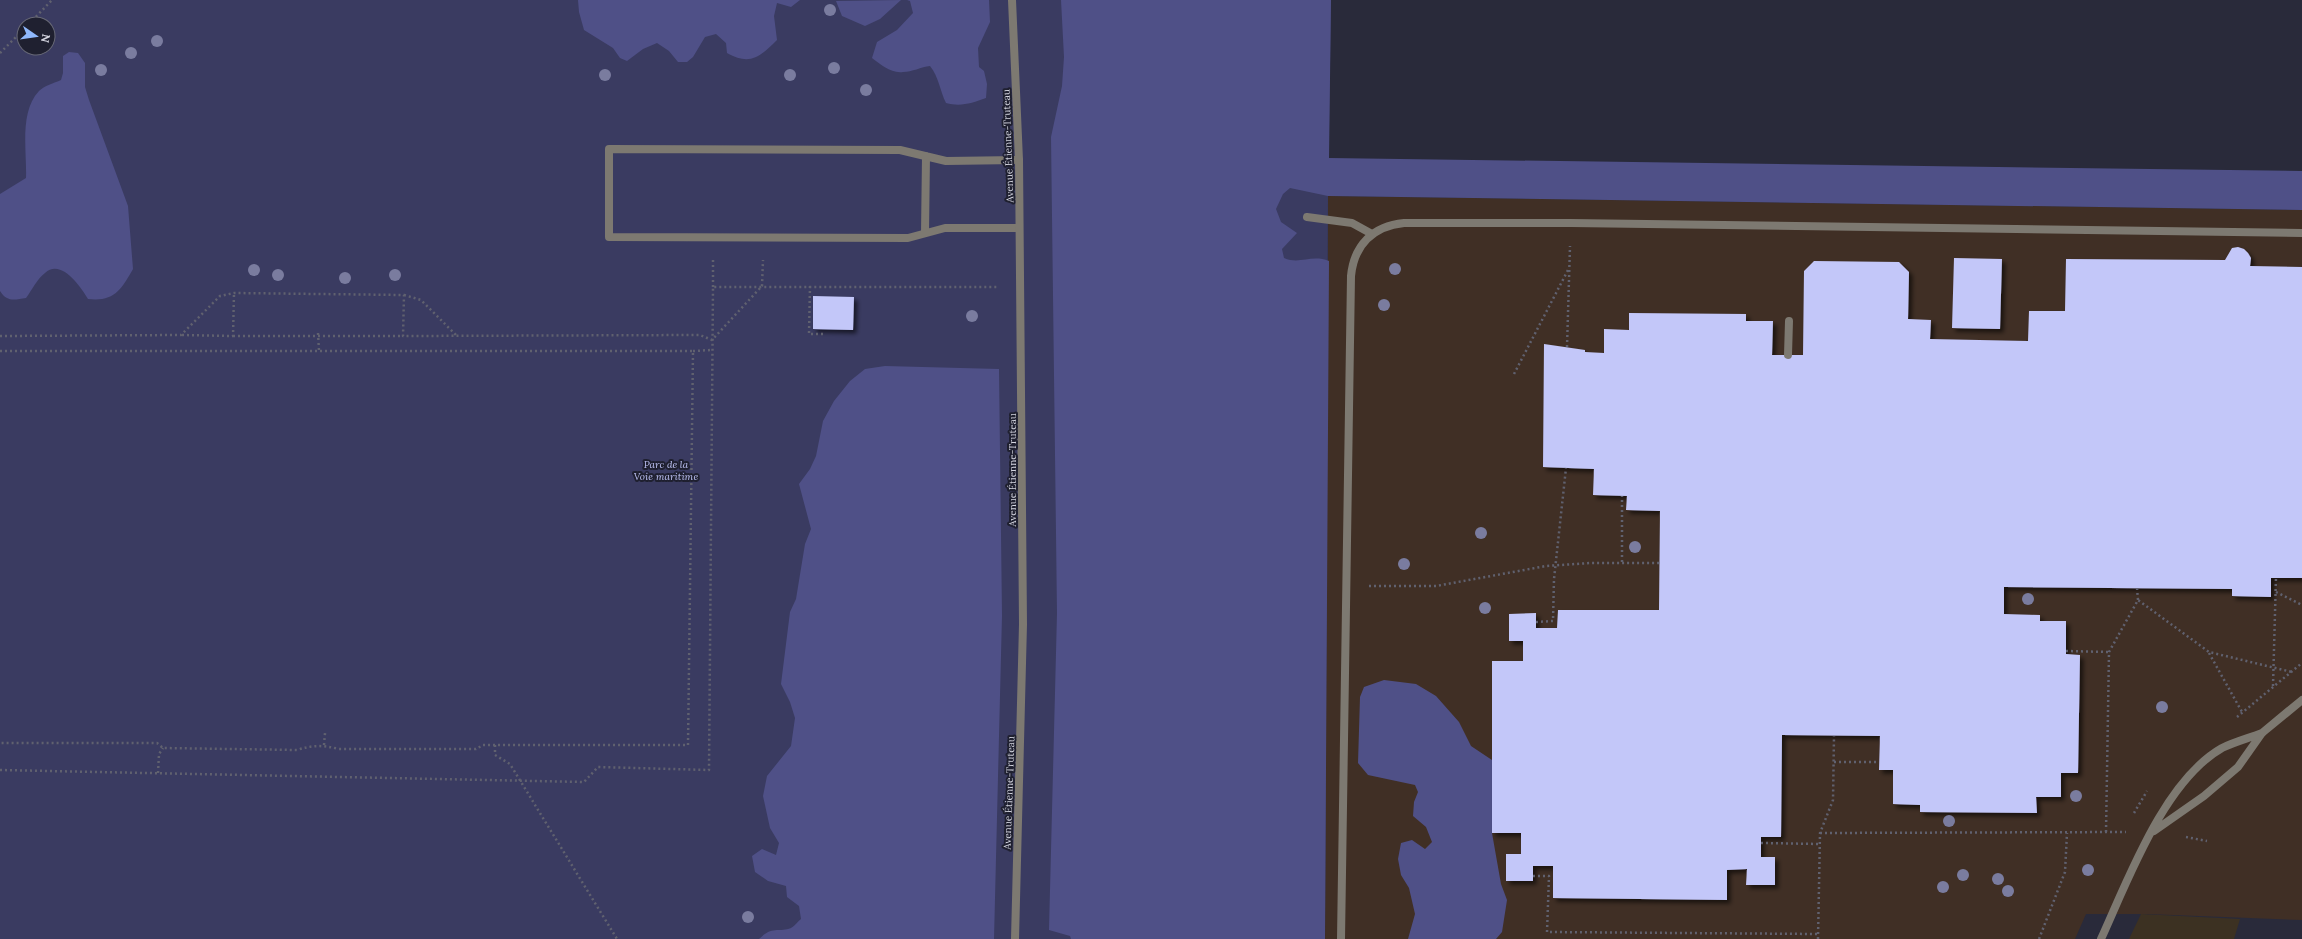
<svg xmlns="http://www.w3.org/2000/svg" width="2302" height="939" font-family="Lora,serif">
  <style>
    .commercial { fill: #3c3122 }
    .education { fill: #402f25 }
    .green { fill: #3a3b61; fill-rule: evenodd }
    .forest { fill: #4f5087 }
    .building { fill: #c3c7f9; filter: url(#shadow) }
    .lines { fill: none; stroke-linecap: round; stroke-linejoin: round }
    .path { stroke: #60616f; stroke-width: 2.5; stroke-dasharray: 2 3; stroke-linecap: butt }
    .service { stroke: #7d7971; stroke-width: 8 }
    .minor { stroke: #7d7971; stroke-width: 8 }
    .tree { fill: #7a7c9f }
    .labels { text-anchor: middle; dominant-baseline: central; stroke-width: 4; stroke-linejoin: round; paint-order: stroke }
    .street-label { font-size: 10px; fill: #d4d5e0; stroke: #1f2030 }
    .park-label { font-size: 10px; font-style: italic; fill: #bcc0f2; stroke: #1f2030 }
  </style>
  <defs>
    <filter id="shadow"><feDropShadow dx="3.5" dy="3.5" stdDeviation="2" flood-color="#0009"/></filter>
  </defs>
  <rect width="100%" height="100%" fill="#292a3a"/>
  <path class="commercial" d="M2141 914 2240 919 2234 939H2129Z"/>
  <path class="education" d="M1328 196 2302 210V920L2147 914H2086L2075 939H1325Z"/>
  <path class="green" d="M0 0H1331L1328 196 1325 939H0ZM24 24H48V48H24Z"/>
  <path class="forest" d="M578 0H800L791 7 777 3 774 16 777 40C760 57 750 66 727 53L726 43 716 34 705 37 693 57 687 62H678L669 51 657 43 643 49 627 61 620 58 613 48 584 30 579 12Z
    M901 0 880 19 865 26 842 16 836 1Z
    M907 0H989L990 22 978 48 979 67 984 71 987 84 986 98C972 103 961 107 946 103 940 91 939 77 930 66 921 67 912 72 903 72 892 74 880 64 872 58L877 42 897 30 913 13 910 1Z
    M1061 0H1331L1329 158 2302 171V210L1328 196 1290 188 1283 194 1276 209 1281 222 1297 233 1282 249 1284 258C1300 265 1311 254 1329 261L1325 939H1071L1070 936 1049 930 1057 613 1051 137 1062 86 1064 57Z
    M69 52 78 53 85 63V87L89 100 128 206 133 269C121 290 114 302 88 299 81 287 61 258 45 273 37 279 32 290 26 298 14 300 7 302 0 291V194L26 178C27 152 19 112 39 91 44 86 54 83 61 80L63 73V56Z
    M885 366 999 369 1002 615 994 939H759C773 925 779 933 791 928 795 926 798 921 801 919L799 906 787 897 786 886 768 881 755 872 752 856 762 849 776 855 779 843 770 828 763 796 767 776 791 746 795 718 790 702 781 684 790 612 796 599 805 544 811 529 799 484 810 469 816 456 823 421 834 401 850 381 865 369Z
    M1384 680 1416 684 1436 696 1459 722 1471 746 1492 760V833L1501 884 1507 900 1502 932 1496 939H1408L1415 914 1409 888 1401 875 1398 859 1401 843 1412 840 1425 849 1432 842 1426 827 1413 816 1414 802 1418 792 1415 785 1368 775 1358 763 1360 697 1364 687Z"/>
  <path class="building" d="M2238 247 2244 249 2248 253 2251 258 2250 266 2302 267V578H2271V597L2232 596V589L2004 587V614L2040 615V621H2066V654L2080 655 2078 773H2061V797H2036L2037 813 1920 812V805L1893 804V770H1879L1880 736 1782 735 1781 837H1761V857H1775V885H1746L1747 869 1727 870V900L1553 898V866H1533V881H1506V854H1521V833H1492V661H1523V641H1509V614L1536 613V628H1557L1558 610H1659L1660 511 1626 510 1627 496 1593 495 1594 469 1543 467 1544 344 1585 350V352L1604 353V329L1629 330V313L1746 314V321H1773L1772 355H1803L1804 271 1814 261 1899 262 1909 272 1908 319 1931 320 1930 339 2028 341 2029 311H2065L2066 259 2225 260 2232 248Z
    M1954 258 2002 259 2000 329 1952 328Z
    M813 296 854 297 853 330 813 329Z"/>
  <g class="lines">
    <path class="path" d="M29 24 52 0
      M0 53 24 29
      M713 260V287
      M810 286 809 334H825
      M404 295 421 300 456 335
      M318 333 319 351
      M182 335 233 336 234 293
      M0 336 181 335 220 296 234 293 404 295 403 336 700 335 712 340 762 286 763 260
      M233 336H403
      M1567 347 1570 246
      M0 351H693L688 745H483L476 749H339C323 745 312 745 297 750L163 748 157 743H0
      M693 351 712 350
      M1514 374 1568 270
      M1622 562V496
      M1369 586H1436L1546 566 1590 563H1660
      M2137 588 2138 600
      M2276 592 2302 605
      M1536 622 1553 621 1554 579 1566 468
      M2066 651 2109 652
      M2209 653 2242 712
      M2273 686 2276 577
      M2237 717 2302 663
      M324 745 325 733
      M495 745V755L510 764 617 939
      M1834 762H1879
      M0 770 584 782 598 767 709 770 713 287H998
      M158 773 159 754 163 748
      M2134 813 2147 791
      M2106 832 2109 652 2138 600 2209 652 2292 672
      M1820 833 2126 832
      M2186 837 2207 841
      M1761 843 1820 844
      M1533 876H1549L1547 932 1818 934
      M1818 939 1820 833 1833 800 1834 736
      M2039 939 2065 872 2067 833"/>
    <path class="service" d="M1019 160 946 161 900 150 609 149V237L908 238 945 228H1019
      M1307 217 1352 223 1372 234
      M925 233 926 156
      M1788 355 1789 321
      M2154 831 2204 796 2238 767 2262 733 2302 700
      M1341 939 1351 276C1354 245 1373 226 1404 223H1571L2302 233
      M2101 939C2128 880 2164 781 2222 748 2234 742 2249 738 2262 733"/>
    <path class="minor" d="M1012 0 1019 160 1023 624 1015 939"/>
  </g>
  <g class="tree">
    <circle cx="830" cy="10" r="6"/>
    <circle cx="157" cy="41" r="6"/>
    <circle cx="131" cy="53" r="6"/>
    <circle cx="834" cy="68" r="6"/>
    <circle cx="101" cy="70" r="6"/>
    <circle cx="605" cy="75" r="6"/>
    <circle cx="790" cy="75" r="6"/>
    <circle cx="866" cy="90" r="6"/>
    <circle cx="1395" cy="269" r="6"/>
    <circle cx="254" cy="270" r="6"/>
    <circle cx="278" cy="275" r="6"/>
    <circle cx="395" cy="275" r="6"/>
    <circle cx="345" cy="278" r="6"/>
    <circle cx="1384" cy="305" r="6"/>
    <circle cx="972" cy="316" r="6"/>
    <circle cx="1481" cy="533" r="6"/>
    <circle cx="1635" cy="547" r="6"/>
    <circle cx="1404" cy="564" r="6"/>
    <circle cx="2028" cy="599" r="6"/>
    <circle cx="1485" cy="608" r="6"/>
    <circle cx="2162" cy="707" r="6"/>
    <circle cx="2076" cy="796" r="6"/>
    <circle cx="1949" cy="821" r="6"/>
    <circle cx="2088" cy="870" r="6"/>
    <circle cx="1963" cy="875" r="6"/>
    <circle cx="1998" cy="879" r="6"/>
    <circle cx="1943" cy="887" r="6"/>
    <circle cx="2008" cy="891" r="6"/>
    <circle cx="748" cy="917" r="6"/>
  </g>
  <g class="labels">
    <g class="street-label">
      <text transform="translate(1008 146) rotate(-92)">Avenue Étienne-Truteau</text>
      <text transform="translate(1012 470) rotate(-90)">Avenue Étienne-Truteau</text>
      <text transform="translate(1009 793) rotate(-88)">Avenue Étienne-Truteau</text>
    </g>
    <g class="park-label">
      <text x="666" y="464">Parc de la<tspan x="666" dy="12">Voie maritime</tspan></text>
    </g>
  </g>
  <g transform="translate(36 36) rotate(103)"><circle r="19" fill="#1f2030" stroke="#676876"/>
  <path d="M0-3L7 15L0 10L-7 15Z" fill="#8fb8fd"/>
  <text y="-6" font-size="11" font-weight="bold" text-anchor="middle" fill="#d4d5e0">N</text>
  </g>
</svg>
